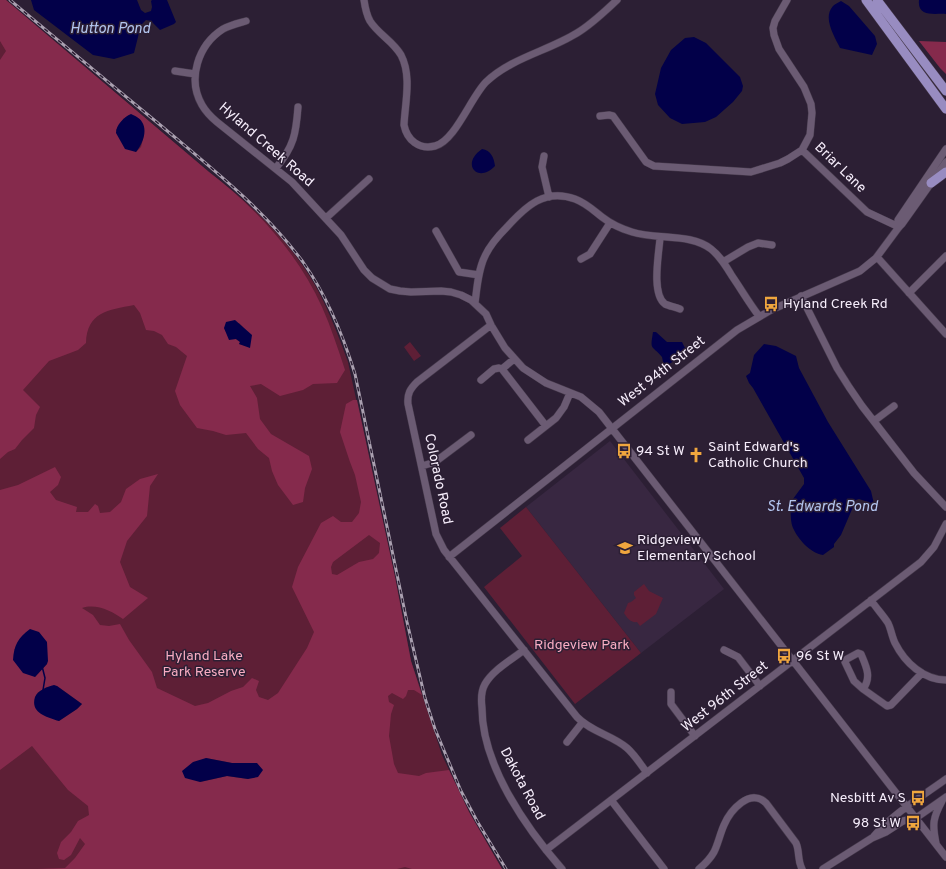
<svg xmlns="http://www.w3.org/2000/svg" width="946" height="869" font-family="Overpass,sans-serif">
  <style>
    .built { fill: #382741 }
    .green { fill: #5e1f36 }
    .forest { fill: #852a4c; fill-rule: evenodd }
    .water { fill: #020049 }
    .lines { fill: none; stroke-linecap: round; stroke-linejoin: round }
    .stream { stroke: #020049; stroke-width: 1.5 }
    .minor-casing { stroke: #463a4c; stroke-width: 8 }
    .major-casing { stroke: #463a4c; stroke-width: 10 }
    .minor { stroke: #6b5b73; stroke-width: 7 }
    .major { stroke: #988cc1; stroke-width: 9 }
    .rail-casing { stroke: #aaa0b0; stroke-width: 3 }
    .rail { stroke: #2c1f34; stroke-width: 1.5; stroke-dasharray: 4.5; stroke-linecap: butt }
    .labels { text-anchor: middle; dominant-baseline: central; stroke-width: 3; stroke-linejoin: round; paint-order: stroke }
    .street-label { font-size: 14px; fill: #f6edfb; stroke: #2c1f34 }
    .poi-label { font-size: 14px; fill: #f6edfb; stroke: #2c1f34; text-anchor: start }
    .park-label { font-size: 14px; fill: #f9acc2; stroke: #2c1f34 }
    .water-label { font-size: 15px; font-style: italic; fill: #b3c5ef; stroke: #2c1f34 }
  </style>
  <rect width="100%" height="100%" fill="#2c1f34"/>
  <path class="built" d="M610 441 724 589 641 653 526 507Z"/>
  <path class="green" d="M0 0H6L209 172C247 201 283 234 309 275 326 302 337 332 348 362L395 577 411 661 442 755 469 812 502 869H0Z
    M410 342 421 356 414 361 404 347Z
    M526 507 641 653 575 704 484 587 522 556 500 528Z
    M644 584 649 591 663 598 656 614 640 626 637 622C631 623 627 618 624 613L628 603 631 602 636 598 634 595V592Z"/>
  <path class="forest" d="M0 0H6L209 172C256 208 297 252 322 307 331 327 338 349 345 370L337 383 313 384 303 390 280 396 261 384 250 386 257 398 260 419 271 434 309 456 312 469 305 488 303 502 293 505 278 485 272 471 269 458 258 449 246 433 226 435 213 431 197 428 180 405 175 391 187 356 176 347 168 344 162 335 154 331 146 330 140 313 134 305C108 310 87 312 86 343L78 350 49 361 23 390 40 407 36 415 34 428 22 440 15 449 8 452 0 459V60L6 51 0 41ZM124 118 144 135 141 147 136 152 116 130ZM239 323 243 327 250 347 239 344 240 342 226 332 224 328Z
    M919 41 946 42V74L940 68Z
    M353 400H357L395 577 411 661 422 695 414 690H408L406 696 403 699 392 693 388 696 389 702 394 705 391 714 389 736 394 764 398 773 419 776 426 773 449 770 469 812 502 869H412L405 867 397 869H37L65 868 75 858 85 844 80 838 71 855 64 860 59 859 57 853 61 842 71 832 78 821 89 815 88 806 68 790 32 746 0 770V490L18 485 55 467 61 477 58 485 50 492 56 500 77 507 76 512H88L95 504 98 506 100 513 110 512 121 502 126 489 140 479 158 474 150 486 147 516 127 541 120 562 130 587 148 598 123 619C112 611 96 603 82 608L93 615 100 625 109 626 120 624 129 640 152 672 157 688 195 706 208 703 231 691 243 687 252 678 259 681 256 690 259 697 268 700 278 693 307 648 314 632 292 587 298 567 321 523 333 516 341 522H352L359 513 361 502 355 475 350 462 340 432 346 404ZM369 535 380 543 379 553 373 559 359 562 337 575 332 574 331 567 333 562ZM14 649 47 664 35 677ZM57 686 82 704 77 709 59 721 37 693 47 687ZM206 758 232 763H257L248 779 227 776 200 782Z"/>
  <path class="water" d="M31 0H137L141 10 145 13 151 11 152 7 151 1 152 0H167L176 22 174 24 160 30 151 21 146 20 141 25 134 53 114 59 93 55 34 10Z
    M919 0H946V14C935 13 917 18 919 0Z
    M841 1 849 6 875 36 877 44 872 55 840 48C835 37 822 18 833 6 835 4 839 2 841 1Z
    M694 37 706 43 740 77 743 86 742 91 733 102 716 117 705 122 682 124 670 118 658 105 655 94 661 68 671 50 685 38Z
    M131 114C135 116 140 118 142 122 148 131 142 145 136 152L125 149 116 133C116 125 124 117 131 114Z
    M482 149C491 150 494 158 495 166 478 184 460 164 482 149Z
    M235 320 252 335 250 348 239 344 240 342 236 339 229 340 224 328 226 322Z
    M653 332H656L667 342H682L686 350 675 360 668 365 663 362 662 357C651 344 650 351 653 332Z
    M764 344 776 346 796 356 799 368 828 422 871 491 874 504 859 499 856 500 841 535 834 544V547L823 555C810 553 798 539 793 528 790 521 791 511 790 503L804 484V478L753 388 749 383 746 376 750 373 754 355Z
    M30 629 39 632 47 642 48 661 47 664 35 677 23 673 13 660C14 645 18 638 30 629Z
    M54 685 57 686 82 704 77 709 59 721C47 717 30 713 35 697 38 690 47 687 54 685Z
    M206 758 232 763H257L263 770 258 777 248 779 227 776 200 782 185 778 182 771 193 762Z"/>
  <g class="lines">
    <path class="stream" d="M42 666 45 678 43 690"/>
    <g class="minor-casing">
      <path id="minor" d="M364 0C365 7 366 14 370 21 378 34 393 41 401 55 412 76 405 103 404 125 407 140 419 150 435 146 455 141 471 97 486 82 511 58 548 51 577 33 592 24 604 12 617 0
        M787 0 775 21 773 28 774 35 779 49 804 87 811 104 812 113 810 135 802 150 867 212 899 227
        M246 21C239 23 230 25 223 29 198 45 187 79 202 105 206 112 211 117 217 122L292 182 341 235 364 270 372 278 390 289 400 291 411 292 441 291 451 292 461 295 471 300 486 314 491 325 505 348 523 368 546 383 581 397 599 412 946 857
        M175 71 195 74
        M600 116 609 115 613 116 646 162 654 166 751 172 780 163 788 159 802 150
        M544 156 542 167 549 197
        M276 168C294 146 296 134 298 107
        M326 218 369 179
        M899 227 898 220 946 149
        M436 231 459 272 479 275
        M660 238C659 253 651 294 665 304 669 306 675 307 680 309
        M877 257 946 334
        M581 259 590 254 610 223
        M723 262 748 247 758 243 772 245
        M909 293 946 256
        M801 296 837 368 849 387 862 406 914 473 946 507
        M475 303C477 288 478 270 485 256 490 245 499 235 507 227 526 206 545 188 575 199 586 203 593 210 602 217 611 224 622 229 632 232 657 240 691 233 711 249 720 256 726 266 732 276 741 289 749 303 759 316
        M491 325 417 382C410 389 407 394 408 404L436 534 444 550 577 717C591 732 612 735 627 748 635 755 641 765 647 773
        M502 369 546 426
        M481 380 494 369 499 368 502 369 514 359
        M874 421 894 406
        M528 440 556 418 564 407 570 393
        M422 466 435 462 471 435
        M449 557 737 330 771 310 860 271 876 258 899 227 902 224 946 162
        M871 600C876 608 883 615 888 623 891 629 892 637 895 643 905 663 924 680 946 680
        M524 650C511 660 493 670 485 684 481 691 481 700 482 708 482 765 526 828 562 869
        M724 650 738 657 760 686
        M863 689C872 677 866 666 861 654L858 653 847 659 845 662 854 681 863 689 887 706 891 705 922 673
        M671 692V704L695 736
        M567 742 582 723
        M611 800 664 869
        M874 836C894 813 921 797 946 779
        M936 843C932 824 933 818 942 801
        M546 850 921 562 934 547 946 524
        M699 869C705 864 710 859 714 852 718 844 720 834 724 825 730 811 750 787 766 803L796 843C800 852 797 859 802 869
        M823 869 872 838 886 832 903 821 916 818 946 797"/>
    </g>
    <g class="major-casing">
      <path id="major" d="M866 0 946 109
        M877 0 946 91
        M931 183 946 172"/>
    </g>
    <use href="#minor" class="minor"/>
    <use href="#major" class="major"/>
    <g class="rail-casing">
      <path id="rail" d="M10 0C59 41 109 83 159 124 210 167 263 208 303 262 327 296 343 335 355 374L407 622 425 698 435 729 461 791 477 821 506 869"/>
    </g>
    <use href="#rail" class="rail"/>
  </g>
  <defs>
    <g id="bus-bare" transform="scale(1.2)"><path d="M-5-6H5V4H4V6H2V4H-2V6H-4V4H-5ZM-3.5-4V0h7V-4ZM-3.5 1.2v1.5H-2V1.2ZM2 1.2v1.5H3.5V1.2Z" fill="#f0a63e" stroke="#2c1f34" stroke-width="2.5" paint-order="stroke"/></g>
    <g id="church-bare" transform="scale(1.2)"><path d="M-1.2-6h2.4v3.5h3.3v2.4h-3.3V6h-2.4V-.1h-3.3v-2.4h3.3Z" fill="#f0a63e" stroke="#2c1f34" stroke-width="2.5" paint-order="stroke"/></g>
    <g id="school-bare" transform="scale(1.2)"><path d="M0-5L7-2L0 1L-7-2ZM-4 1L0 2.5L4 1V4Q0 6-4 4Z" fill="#f0a63e" stroke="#2c1f34" stroke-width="2.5" paint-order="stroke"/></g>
  </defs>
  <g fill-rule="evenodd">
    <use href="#bus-bare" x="771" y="304"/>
    <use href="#bus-bare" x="624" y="451"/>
    <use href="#church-bare" x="696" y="455"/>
    <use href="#school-bare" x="625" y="548"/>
    <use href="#bus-bare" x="784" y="656"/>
    <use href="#bus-bare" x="918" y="798"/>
    <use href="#bus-bare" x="913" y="823"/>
  </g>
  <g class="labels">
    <g class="street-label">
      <text transform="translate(266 145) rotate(41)">Hyland Creek Road</text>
      <text transform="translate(840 168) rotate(44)">Briar Lane</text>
      <text transform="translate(662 372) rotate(-38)">West 94th Street</text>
      <text transform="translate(438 479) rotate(78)">Colorado Road</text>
      <text transform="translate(725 697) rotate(-38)">West 96th Street</text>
      <text transform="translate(522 784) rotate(62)">Dakota Road</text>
    </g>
    <g class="poi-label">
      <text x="783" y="304">Hyland Creek Rd</text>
      <text x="708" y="447">Saint Edward's<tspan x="708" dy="16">Catholic Church</tspan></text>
      <text x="636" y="451">94 St W</text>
      <text x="637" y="540">Ridgeview<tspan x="637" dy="16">Elementary School</tspan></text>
      <text x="796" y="656">96 St W</text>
      <text x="906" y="798" text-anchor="end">Nesbitt Av S</text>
      <text x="901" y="823" text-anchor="end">98 St W</text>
    </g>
    <g class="park-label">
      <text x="582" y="645">Ridgeview Park</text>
      <text x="204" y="656">Hyland Lake<tspan x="204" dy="16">Park Reserve</tspan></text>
    </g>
    <g class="water-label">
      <text x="110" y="29">Hutton Pond</text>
      <text x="822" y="507">St. Edwards Pond</text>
    </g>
  </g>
</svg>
